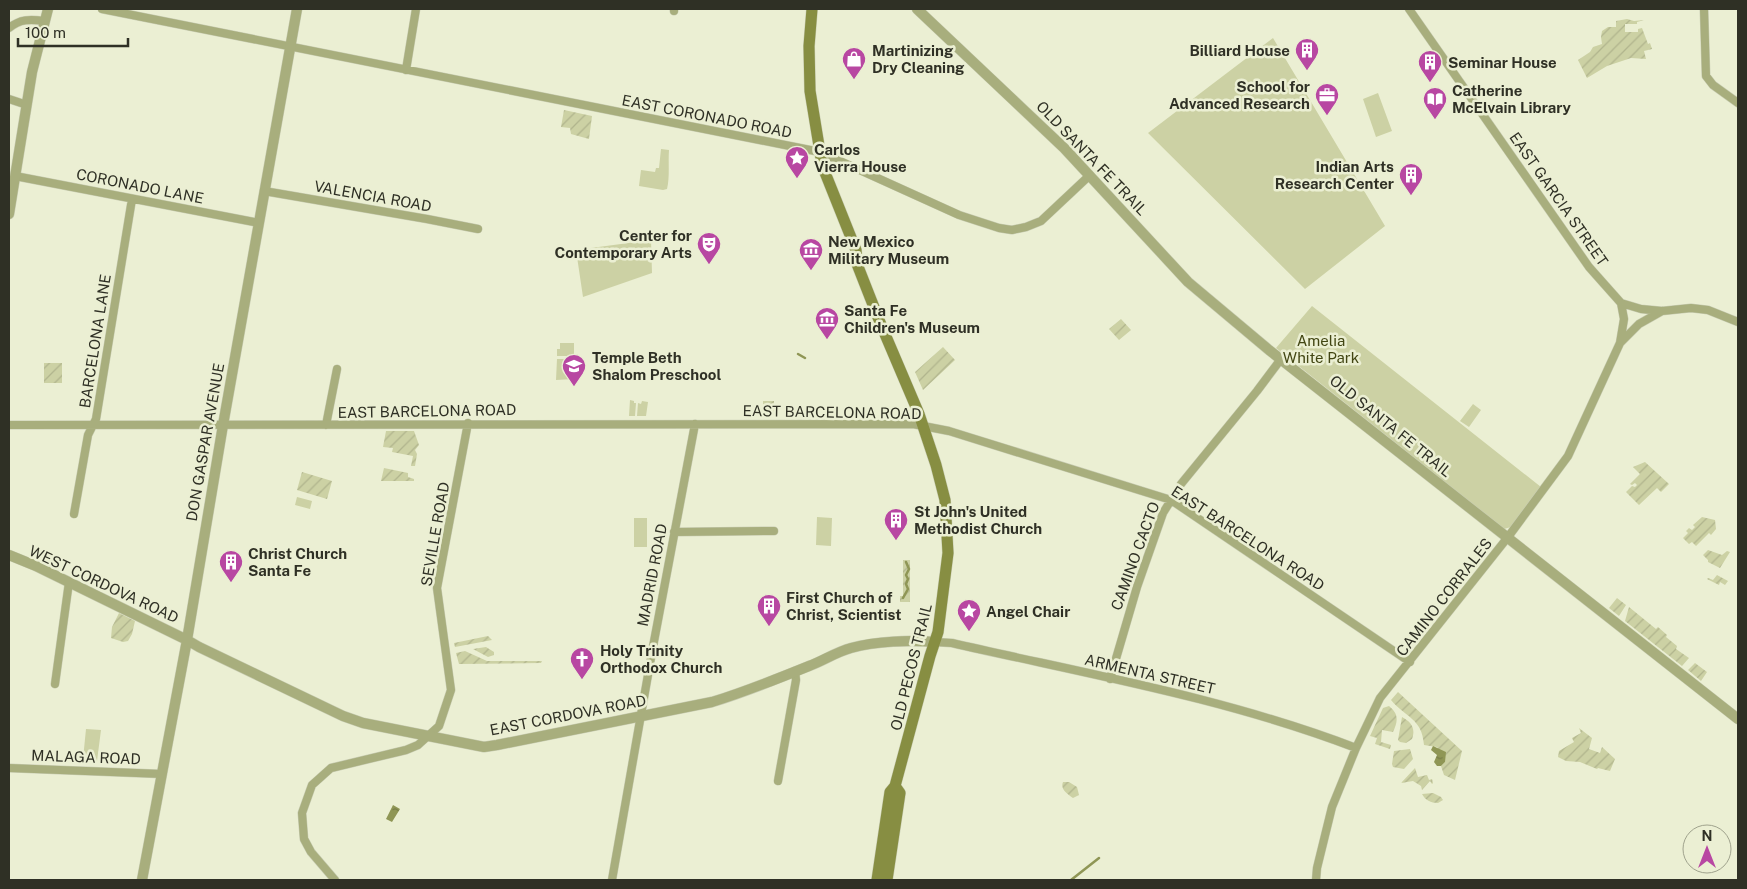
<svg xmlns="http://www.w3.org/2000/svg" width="1747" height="889" font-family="'Public Sans',sans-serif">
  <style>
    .green { fill: #ccd1a4 }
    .garden { fill: url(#garden-furrows) }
    .water { fill: url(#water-ripples) }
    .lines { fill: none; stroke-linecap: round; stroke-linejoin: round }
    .stream { stroke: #8f9655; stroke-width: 2.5 }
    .minor-casing { stroke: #c9cdb4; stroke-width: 9 }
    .tertiary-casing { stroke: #c9cdb4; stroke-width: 11 }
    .secondary-casing { stroke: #c9cdb4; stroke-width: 12 }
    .minor { stroke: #a8ae7d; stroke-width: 8 }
    .tertiary { stroke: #a8ae7d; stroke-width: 10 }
    .secondary { stroke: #878e42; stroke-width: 11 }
    .labels { text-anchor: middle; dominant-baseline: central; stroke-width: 5; stroke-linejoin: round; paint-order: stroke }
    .poi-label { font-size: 15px; font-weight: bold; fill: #2f3025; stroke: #ebefd3; text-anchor: start }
    .street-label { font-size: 15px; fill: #2f3025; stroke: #ebefd3 }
    .park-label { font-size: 15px; fill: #424613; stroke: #ebefd3 }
  </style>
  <defs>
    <pattern id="garden-furrows" width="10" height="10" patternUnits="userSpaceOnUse" patternTransform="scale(1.25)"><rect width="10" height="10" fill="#ccd1a4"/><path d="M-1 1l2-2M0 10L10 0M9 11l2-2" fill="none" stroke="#b0b48d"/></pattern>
    <pattern id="water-ripples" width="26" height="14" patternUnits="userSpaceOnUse" patternTransform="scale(1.25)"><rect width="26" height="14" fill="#8f9655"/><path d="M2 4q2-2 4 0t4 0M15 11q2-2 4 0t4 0" fill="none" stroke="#757b46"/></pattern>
  </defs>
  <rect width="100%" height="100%" fill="#ebefd3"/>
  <path class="green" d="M1273 38 1385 226 1305 289 1148 133Z
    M1378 93 1392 131 1376 137 1363 99Z
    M661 149 669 150C668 163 670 176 667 189L663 190 639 186 641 170 655 172 656 168H659Z
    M651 240 652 273 583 297 576 250Z
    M1312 306 1541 487 1511 527 1504 529 1276 348Z
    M560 343H574V356H557V349H560Z
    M557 359H574V379L556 380Z
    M630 400 634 401V403H636L635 416H629Z
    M642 401 648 402 646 416H637L638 403 641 404Z
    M1473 404 1481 410 1469 427 1460 421Z
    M297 497 312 501 310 509 295 505Z
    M817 517 832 518 831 546 816 545Z
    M634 518H647V547H634Z
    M86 729 101 730 97 761 83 759Z"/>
  <path class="garden" d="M1627 19 1634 21 1644 20 1637 22V24H1625V32H1638V29L1642 28 1648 44 1650 43 1652 49 1644 51 1646 59 1631 58 1607 66 1587 78 1578 60 1590 52 1593 47 1602 44 1601 37 1602 31 1608 27H1616V21Z
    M564 110 592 116 589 139 571 134 570 128 561 127Z
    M1121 319 1131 330 1119 340 1109 329Z
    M943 347 955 360 923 390 915 372Z
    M44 363H62V383H44Z
    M763 401H774V415H763Z
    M386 431H414L419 445 415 450 417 454 415 466H411L413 456 392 452 393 448 383 447Z
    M1645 462 1669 484 1661 492 1657 488 1639 505 1626 492 1632 486 1635 487 1637 485 1635 483 1632 485 1630 484 1640 474 1633 467Z
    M384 468 408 473V477L414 479V481H381Z
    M302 472 332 481 327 499 297 490Z
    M1702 517 1715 520 1716 529 1711 535 1709 533 1696 546 1692 542 1689 544 1683 538 1688 533 1686 531 1689 528 1692 530 1695 527 1693 525Z
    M1708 550 1722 555 1727 551 1730 552 1720 568 1708 562V560L1703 555Z
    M903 560H910V602H900V596H903Z
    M1717 575 1728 581 1725 585 1720 582 1719 585 1707 579 1708 578 1713 580Z
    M1617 598 1626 605 1619 616 1609 608Z
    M1629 607 1656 629 1658 627 1667 635 1666 637 1677 646 1676 649 1689 658 1682 666 1625 621Z
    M119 613 135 621 132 634 128 641 123 642 111 638 112 627Z
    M488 636 492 640 455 647 454 643Z
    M486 647 494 652V655L488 657 473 649Z
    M465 651 487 661H542L541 663 459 664 456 653Z
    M1695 663 1707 672 1701 681 1688 670Z
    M1398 692 1462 751 1455 780 1444 775 1441 766 1445 762 1437 747 1424 745C1422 718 1406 718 1391 700Z
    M1389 706C1399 714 1398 721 1393 732L1382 730 1381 742 1391 745 1390 749 1375 744 1377 738 1370 736 1383 708Z
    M1402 717C1411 722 1416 728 1412 739L1406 743 1400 742 1398 740Z
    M1579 728 1592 738 1589 749 1600 753 1602 747 1615 759 1610 771 1598 768 1597 769 1580 762 1566 761 1558 757 1559 751 1574 742 1572 738 1581 733Z
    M1410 749 1413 759 1404 769 1393 767 1392 764 1394 751Z
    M1415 768 1418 777 1427 775 1429 780 1432 779 1433 783 1432 784 1430 781 1422 790 1421 786 1413 781 1401 783Z
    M1063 782H1069L1077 787 1079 795 1073 798C1067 794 1060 789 1063 782Z
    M1433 793 1441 797 1443 800 1438 803C1431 803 1425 800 1422 794Z"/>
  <path class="water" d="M1433 746 1446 752 1445 762 1441 766H1437L1434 762 1437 755 1431 750Z
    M393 805 400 809 392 822 386 819Z"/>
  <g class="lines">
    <path class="stream" d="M798 354 805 358
      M903 598 908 589 906 584 908 579 906 575 909 569 906 562
      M1071 880 1099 858"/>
    <g class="minor-casing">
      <path id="minor" d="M102 9 820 152 959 215 999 228 1012 230 1026 227 1041 221 1090 175
        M1409 9 1589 267 1621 303 1641 309 1662 311 1691 308 1708 310 1738 322
        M1704 9 1706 76 1713 85 1738 103
        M674 11V9
        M9 28C20 19 30 19 44 21
        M406 70 416 9
        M9 99 27 105
        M15 176 259 223
        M264 191 427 219 478 229
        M1620 343 1639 324 1662 311
        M9 425 913 424 949 431 1171 500 1410 662
        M326 425 337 369
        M74 514 88 435 96 419 132 199
        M674 532 774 531
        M935 642 952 643C1087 674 1226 698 1356 748
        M1110 679 1137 587 1163 513 1181 484 1257 391 1281 359
        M55 684 69 582
        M9 768 162 774
        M778 781 796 680 795 671
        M335 880 311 852 304 839 302 813 312 785 331 768 406 750 418 745 439 726 451 690 437 588 468 423
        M612 880 652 652 695 424
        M1316 880 1317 868 1332 807 1356 748 1380 698 1508 537 1568 456 1620 343 1624 319 1621 303"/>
    </g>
    <g class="tertiary-casing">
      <path id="tertiary" d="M917 9 1064 148 1188 282 1269 350 1738 719
        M9 214 32 72 48 9
        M9 555 36 566 187 640 199 647 343 716 363 723 484 747 497 745 712 702C745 692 777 679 809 666 823 661 836 652 851 648 876 641 910 640 935 642
        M142 880 187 640 223 425 297 9"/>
    </g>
    <g class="secondary-casing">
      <path id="secondary" d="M812 9 809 46 810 91 820 152 822 165 856 250 857 264 879 320 919 414 936 465 945 500 948 553 938 632 930 656 895 786 890 792 877 880
        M887 880 900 793 895 786"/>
    </g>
    <use href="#minor" class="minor"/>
    <use href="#tertiary" class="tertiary"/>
    <use href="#secondary" class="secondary"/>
  </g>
  <defs>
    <g id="building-pin" transform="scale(1.25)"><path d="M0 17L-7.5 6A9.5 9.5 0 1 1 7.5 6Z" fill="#b847a2" stroke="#ebefd3"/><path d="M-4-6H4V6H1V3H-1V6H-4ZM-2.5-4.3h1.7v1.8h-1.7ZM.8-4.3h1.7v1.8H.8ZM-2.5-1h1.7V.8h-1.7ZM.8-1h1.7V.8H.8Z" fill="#fff"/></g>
    <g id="shop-pin" transform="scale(1.25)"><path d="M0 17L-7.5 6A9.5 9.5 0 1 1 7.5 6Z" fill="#b847a2" stroke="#ebefd3"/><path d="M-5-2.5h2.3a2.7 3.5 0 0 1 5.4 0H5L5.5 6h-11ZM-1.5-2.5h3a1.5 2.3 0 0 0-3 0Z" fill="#fff"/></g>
    <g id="office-pin" transform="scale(1.25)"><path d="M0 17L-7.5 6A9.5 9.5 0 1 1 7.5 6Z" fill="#b847a2" stroke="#ebefd3"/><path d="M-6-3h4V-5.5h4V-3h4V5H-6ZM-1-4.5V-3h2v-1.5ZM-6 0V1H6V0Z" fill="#fff"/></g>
    <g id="library-pin" transform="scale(1.25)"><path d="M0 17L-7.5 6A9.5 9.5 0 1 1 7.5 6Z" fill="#b847a2" stroke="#ebefd3"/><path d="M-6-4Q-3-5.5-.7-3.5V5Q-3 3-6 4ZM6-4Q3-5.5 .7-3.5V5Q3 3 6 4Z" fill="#fff"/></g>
    <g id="sight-pin" transform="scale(1.25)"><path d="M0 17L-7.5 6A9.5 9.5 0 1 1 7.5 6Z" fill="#b847a2" stroke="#ebefd3"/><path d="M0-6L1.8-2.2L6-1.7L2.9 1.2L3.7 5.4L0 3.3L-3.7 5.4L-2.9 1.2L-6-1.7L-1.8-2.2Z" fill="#fff"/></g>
    <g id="theatre-pin" transform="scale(1.25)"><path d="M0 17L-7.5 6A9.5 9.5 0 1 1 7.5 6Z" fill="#b847a2" stroke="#ebefd3"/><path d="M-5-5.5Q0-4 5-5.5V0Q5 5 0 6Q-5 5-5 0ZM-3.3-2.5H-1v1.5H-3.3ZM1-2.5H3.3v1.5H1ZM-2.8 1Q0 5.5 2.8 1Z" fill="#fff"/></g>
    <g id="museum-pin" transform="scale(1.25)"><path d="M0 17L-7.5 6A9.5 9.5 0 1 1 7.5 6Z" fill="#b847a2" stroke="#ebefd3"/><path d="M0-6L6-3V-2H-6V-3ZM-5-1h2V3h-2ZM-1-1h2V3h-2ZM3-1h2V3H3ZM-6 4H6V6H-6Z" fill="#fff"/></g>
    <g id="school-pin" transform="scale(1.25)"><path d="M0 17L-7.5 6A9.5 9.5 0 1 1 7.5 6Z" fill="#b847a2" stroke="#ebefd3"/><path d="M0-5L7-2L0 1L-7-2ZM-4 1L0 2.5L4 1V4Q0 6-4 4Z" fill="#fff"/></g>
    <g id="church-pin" transform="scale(1.25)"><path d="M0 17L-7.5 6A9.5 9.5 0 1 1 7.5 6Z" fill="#b847a2" stroke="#ebefd3"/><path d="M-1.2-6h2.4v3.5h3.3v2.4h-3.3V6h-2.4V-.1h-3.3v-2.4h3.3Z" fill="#fff"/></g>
  </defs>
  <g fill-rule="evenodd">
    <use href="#building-pin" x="1307" y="50"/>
    <use href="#shop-pin" x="854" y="59"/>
    <use href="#building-pin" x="1430" y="62"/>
    <use href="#office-pin" x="1327" y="95"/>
    <use href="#library-pin" x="1435" y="99"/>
    <use href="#sight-pin" x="797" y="158"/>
    <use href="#building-pin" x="1411" y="175"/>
    <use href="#theatre-pin" x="709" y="244"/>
    <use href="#museum-pin" x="811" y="250"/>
    <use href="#museum-pin" x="827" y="319"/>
    <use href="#school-pin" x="574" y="366"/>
    <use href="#building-pin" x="896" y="520"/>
    <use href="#building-pin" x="231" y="562"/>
    <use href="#building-pin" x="769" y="606"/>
    <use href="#sight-pin" x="969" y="611"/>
    <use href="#church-pin" x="582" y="659"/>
  </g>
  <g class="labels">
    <g class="poi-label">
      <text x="872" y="50">Martinizing<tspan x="872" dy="17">Dry Cleaning</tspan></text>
      <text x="1290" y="50" text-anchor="end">Billiard House</text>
      <text x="1448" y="62">Seminar House</text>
      <text x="1310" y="86" text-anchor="end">School for<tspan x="1310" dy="17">Advanced Research</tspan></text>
      <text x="1452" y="90">Catherine<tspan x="1452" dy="17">McElvain Library</tspan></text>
      <text x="814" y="149">Carlos<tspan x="814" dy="17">Vierra House</tspan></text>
      <text x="1394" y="166" text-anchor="end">Indian Arts<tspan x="1394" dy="17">Research Center</tspan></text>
      <text x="692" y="235" text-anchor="end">Center for<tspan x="692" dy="17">Contemporary Arts</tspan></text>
      <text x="828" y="241">New Mexico<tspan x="828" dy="17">Military Museum</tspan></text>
      <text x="844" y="310">Santa Fe<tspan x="844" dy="17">Children's Museum</tspan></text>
      <text x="592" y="357">Temple Beth<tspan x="592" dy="17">Shalom Preschool</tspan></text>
      <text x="914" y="511">St John's United<tspan x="914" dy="17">Methodist Church</tspan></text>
      <text x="248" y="553">Christ Church<tspan x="248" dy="17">Santa Fe</tspan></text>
      <text x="786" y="597">First Church of<tspan x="786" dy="17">Christ, Scientist</tspan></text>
      <text x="986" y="611">Angel Chair</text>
      <text x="600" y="650">Holy Trinity<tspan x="600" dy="17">Orthodox Church</tspan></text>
    </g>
    <g class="street-label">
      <text transform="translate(707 116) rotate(11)">EAST CORONADO ROAD</text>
      <text transform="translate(1092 158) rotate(46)">OLD SANTA FE TRAIL</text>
      <text transform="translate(140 186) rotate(11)">CORONADO LANE</text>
      <text transform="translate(373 196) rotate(10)">VALENCIA ROAD</text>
      <text transform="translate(1559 199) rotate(55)">EAST GARCIA STREET</text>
      <text transform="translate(95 341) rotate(-81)">BARCELONA LANE</text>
      <text transform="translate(427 411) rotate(-1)">EAST BARCELONA ROAD</text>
      <text transform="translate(832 412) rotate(1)">EAST BARCELONA ROAD</text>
      <text transform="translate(1391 426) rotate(39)">OLD SANTA FE TRAIL</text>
      <text transform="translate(205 442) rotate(-80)">DON GASPAR AVENUE</text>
      <text transform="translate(435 534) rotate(-80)">SEVILLE ROAD</text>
      <text transform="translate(1248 538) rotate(33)">EAST BARCELONA ROAD</text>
      <text transform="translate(1135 556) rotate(-70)">CAMINO CACTO</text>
      <text transform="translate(652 575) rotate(-79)">MADRID ROAD</text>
      <text transform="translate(104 584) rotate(25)">WEST CORDOVA ROAD</text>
      <text transform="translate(1444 597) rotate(-52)">CAMINO CORRALES</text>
      <text transform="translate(911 667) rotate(-76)">OLD PECOS TRAIL</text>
      <text transform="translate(1150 674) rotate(13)">ARMENTA STREET</text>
      <text transform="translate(568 715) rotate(-11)">EAST CORDOVA ROAD</text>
      <text transform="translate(86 757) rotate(2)">MALAGA ROAD</text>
    </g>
    <g class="park-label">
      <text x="1321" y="340">Amelia<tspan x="1321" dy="17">White Park</tspan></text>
    </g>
  </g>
  <rect width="1747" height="889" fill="none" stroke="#2f3025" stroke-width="20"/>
  <g transform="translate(1707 849)"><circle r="24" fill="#ebefd3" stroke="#a0a38d"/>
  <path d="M0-4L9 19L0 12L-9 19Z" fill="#b847a2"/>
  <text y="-8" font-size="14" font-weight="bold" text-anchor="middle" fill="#2f3025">N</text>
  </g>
  <path d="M18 38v8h110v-8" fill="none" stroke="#2f3025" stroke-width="2.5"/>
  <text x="25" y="38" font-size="15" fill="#2f3025" stroke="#ebefd3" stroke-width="4" paint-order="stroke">100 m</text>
</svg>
